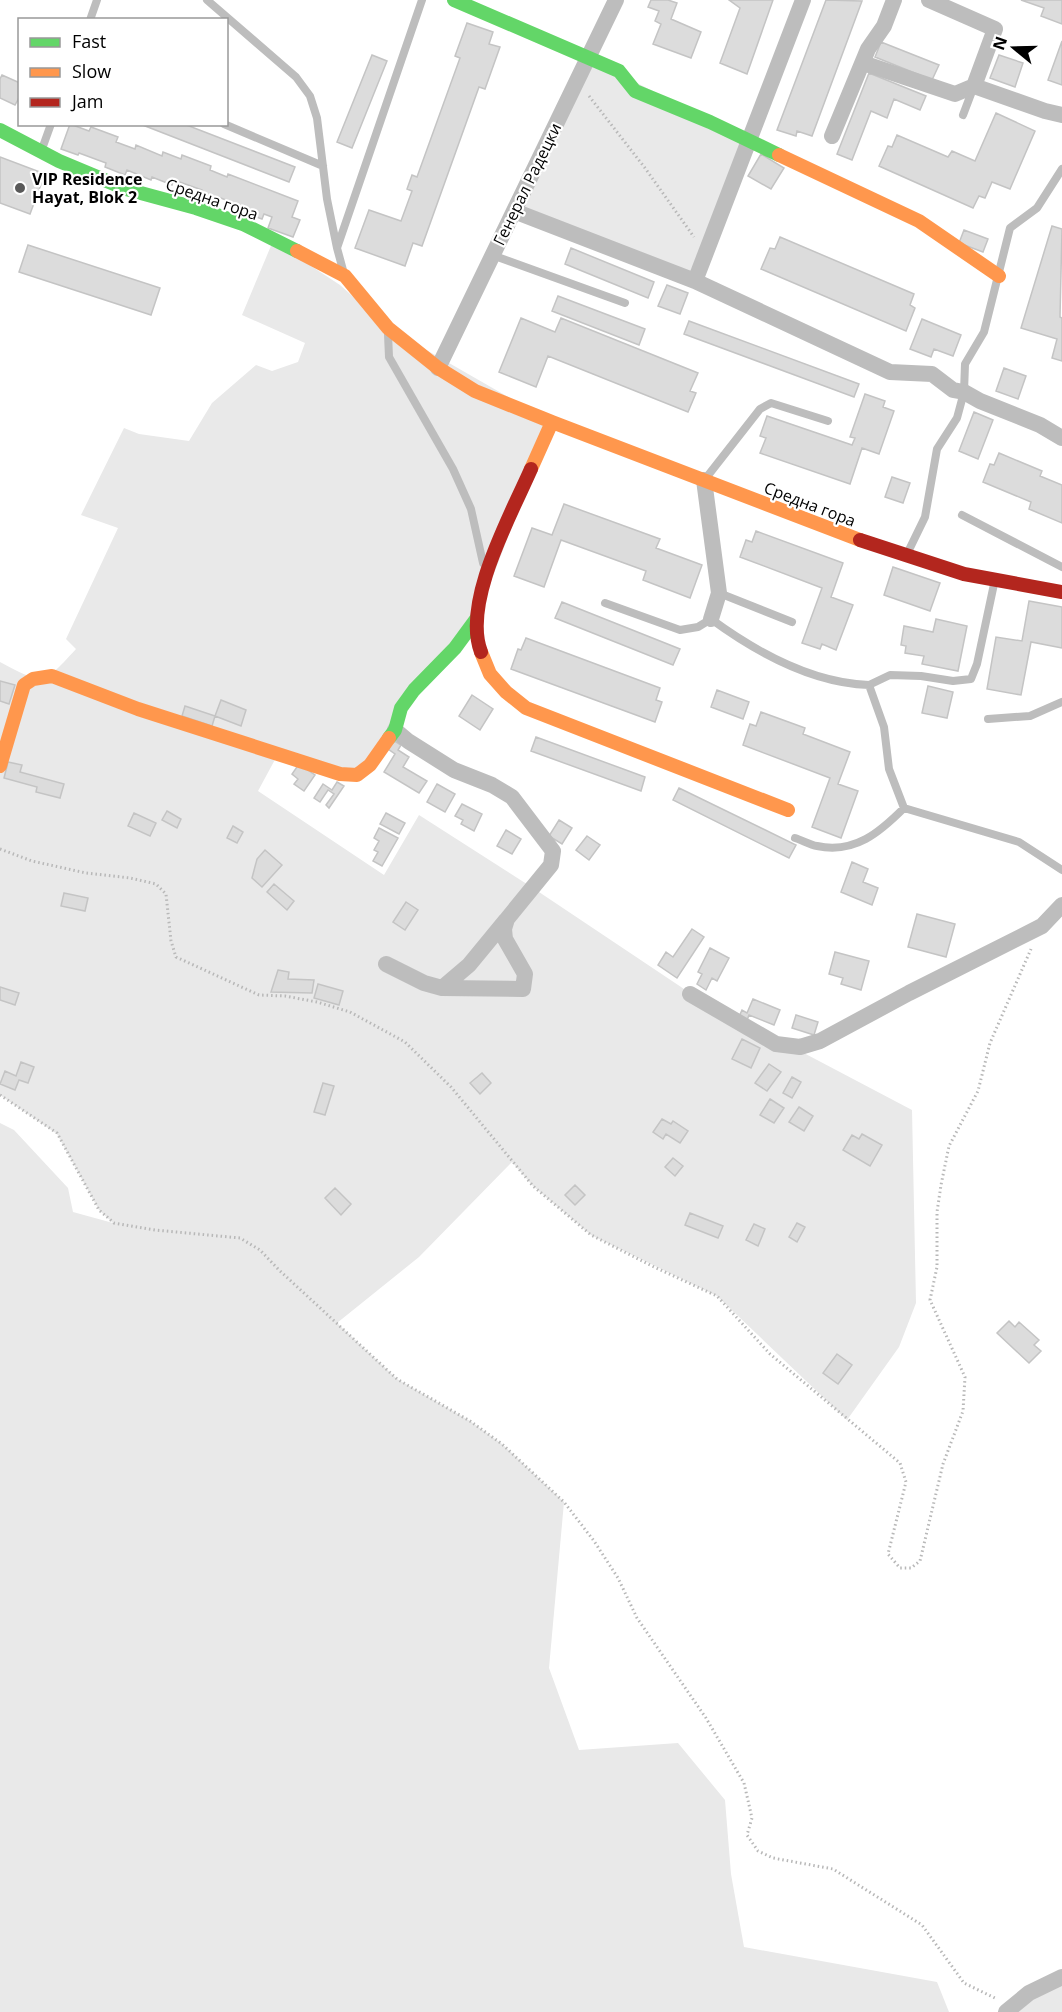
<svg xmlns="http://www.w3.org/2000/svg" width="1062" height="2012" font-family="'Open Sans',sans-serif">
  <style>
    .green { fill: #e9e9e9 }
    .building { fill: #dcdcdc; stroke: #c4c4c4; stroke-width: 1.5 }
    .lines { fill: none; stroke-linecap: round; stroke-linejoin: round }
    .path { stroke: #b8b8b8; stroke-width: 3; stroke-dasharray: 1.5 3; stroke-linecap: butt }
    .lane { stroke: #bdbdbd; stroke-width: 8 }
    .street { stroke: #bdbdbd; stroke-width: 16 }
    .fast { stroke: #63d668; stroke-width: 14 }
    .slow { stroke: #ff974d; stroke-width: 14 }
    .jam { stroke: #b3261e; stroke-width: 14 }
    .poi-dot { fill: #595959; stroke: #fff; stroke-width: 2 }
    .labels { text-anchor: middle; dominant-baseline: central; stroke-width: 4.5; stroke-linejoin: round; paint-order: stroke }
    .poi-label { font-size: 16px; font-weight: bold; fill: #000; stroke: #fff; text-anchor: start }
    .street-label { font-size: 16px; fill: #000; stroke: #fff }
  </style>
  <rect width="100%" height="100%" fill="#fff"/>
  <path class="green" d="M587 57 749 141 695 281 514 211Z
    M273 241 340 285 388 328 552 422 477 618 357 775 278 754 258 791 384 875 419 815 533 888 690 993 912 1110 916 1303 899 1347 847 1420 717 1296 591 1235 533 1186 512 1162 419 1257 337 1323 397 1379 470 1421 502 1444 564 1502 549 1668 579 1750 678 1743 725 1800 731 1874 744 1947 937 1982 949 2012H0V1123L14 1130 68 1188 73 1212 113 1223 99 1210 57 1134 0 1095V662C44 685 42 686 76 649L66 639 118 528 81 515 124 428 139 434 189 441 212 403 256 365 272 371 298 362 305 343 242 315Z
    M1062 1977V2012H1006Z"/>
  <path class="building" d="M651 0H668L677 3 671 19 701 32 691 58 653 44 661 24 655 21 659 11 648 7Z
    M729 0H773L747 74 720 63 740 8Z
    M826 0 862 1 812 136 797 131 796 136 777 130Z
    M1021 0H1062V24L1041 16 1044 8Z
    M467 23 493 32 489 44 500 47 485 89 479 87 422 246 413 243 405 266 355 248 369 210 401 221 412 191 407 189 412 175 417 177 460 58 455 56Z
    M1062 41V85L1048 80Z
    M881 42 939 65 932 80 875 57Z
    M372 55 387 61 352 148 337 142Z
    M999 55 1023 63 1015 87 990 78Z
    M869 73 926 96 920 110 894 99 887 118 871 111 852 160 837 154Z
    M2 75 20 83V96L15 105 0 98V79Z
    M996 113 1035 131 1010 189 992 182 985 198 979 196 973 208 879 166 888 146 892 147 897 135 948 157 952 151 975 161Z
    M70 124 89 131 91 127 118 137 116 142 135 149 136 145 162 156 163 152 181 159 182 155 211 166 210 170 227 177 228 174 298 201 292 217 300 220 293 237 268 228 272 217 264 214 262 219 245 213 247 208 218 197 216 202 200 196 202 190 174 180 172 185 152 177 151 180 127 170 125 175 105 167 106 163 79 153 78 155 61 149Z
    M140 124H184L295 167 289 182Z
    M761 154 784 168 771 189 748 176Z
    M0 157 45 174 30 214 0 203Z
    M1052 226 1062 229 1060 317 1062 318V361L1052 358 1057 339 1021 328Z
    M964 230 988 239 983 252 959 243Z
    M780 237 914 294 910 305 915 308 906 331 761 269 770 248 775 249Z
    M28 245 160 288 151 315 19 272Z
    M571 248 654 282 648 298 565 264Z
    M667 285 688 293 680 314 658 306Z
    M558 296 645 329 639 345 552 311Z
    M521 318 555 332 561 318 698 373 690 391 696 393 688 412 548 356 536 387 499 372Z
    M922 319 961 335 953 356 934 349 931 357 910 349Z
    M689 321 859 384 854 397 684 334Z
    M1004 368 1026 376 1018 399 996 391Z
    M865 394 885 401 883 407 894 411 879 454 862 448 850 484 760 453 766 438 760 436 767 416 852 445 855 438 850 437Z
    M974 412 993 420 978 459 959 451Z
    M999 453 1042 471 1040 476 1062 485V523L1029 509 1031 502 983 482 990 464 994 465Z
    M892 477 910 483 903 503 885 497Z
    M564 504 660 539 656 548 702 565 690 598 643 580 646 571 561 540 544 587 514 576 532 528 552 535Z
    M756 531 843 563 831 597 853 605 836 650 822 644 820 649 802 643 822 588 740 557 746 540 752 542Z
    M893 567 940 583 930 611 884 595Z
    M1029 601 1062 607V648L1031 642 1021 695 987 689 996 637 1022 641Z
    M562 602 680 649 673 665 555 618Z
    M936 619 967 626 958 671 922 664 924 656 905 653 906 646 901 645 904 626 933 632Z
    M526 638 660 688 656 700 662 702 655 722 511 669 518 649 521 650Z
    M0 681 15 685 9 704 0 701Z
    M928 686 953 692 947 718 922 713Z
    M717 690 749 702 743 719 711 707Z
    M472 695 493 709 480 730 459 716Z
    M221 700 246 710 241 726 215 716Z
    M185 706 215 716 212 726 182 716Z
    M761 712 805 728 803 734 850 752 838 784 858 791 841 838 812 827 830 778 743 745 750 724 756 726Z
    M536 737 645 777 641 791 531 751Z
    M393 740 401 745 398 750 409 757 403 767 427 781 419 793 384 772 395 754 388 749Z
    M8 762 22 765 20 772 64 784 60 798 36 792 37 787 4 778Z
    M299 764 315 775 304 791 294 784 298 779 292 774Z
    M337 782 344 786 329 808 326 805 334 794 328 790 320 802 314 798 323 784 332 790Z
    M437 784 455 794 445 812 427 802Z
    M679 788 796 845 789 858 673 800Z
    M462 804 482 814 474 831 461 824 463 820 455 816Z
    M167 811 181 819 177 828 162 820Z
    M134 813 156 823 150 836 128 826Z
    M386 813 405 823 399 834 380 824Z
    M559 820 572 828 562 844 549 836Z
    M233 826 243 832 237 843 227 838Z
    M379 828 398 838 382 866 373 861 378 852 374 850 379 841 374 838Z
    M506 830 521 839 512 854 497 846Z
    M587 836 600 845 589 860 576 850Z
    M265 850 282 865 262 887 252 878 257 859Z
    M852 862 868 869 863 882 878 888 872 905 841 892Z
    M274 884 294 901 287 910 267 892Z
    M64 893 88 898 85 911 61 906Z
    M406 902 418 910 405 930 393 922Z
    M917 914 955 924 946 957 908 947Z
    M692 929 704 937 677 978 658 965 666 952 673 957Z
    M710 948 729 958 717 981 712 978 706 990 697 984 702 974 698 972Z
    M835 952 869 961 861 990 841 984 843 978 829 974Z
    M278 970 289 972 288 979 314 980 312 993 271 992Z
    M318 984 343 991 339 1005 314 998Z
    M0 987 19 993 15 1005 0 1000Z
    M753 999 780 1010 774 1025 749 1015 746 1023 738 1019 742 1010 747 1013Z
    M796 1015 818 1022 814 1035 792 1028Z
    M742 1039 760 1048 751 1068 732 1059Z
    M21 1062 34 1067 28 1083 19 1080 15 1090 0 1084 5 1071 16 1076Z
    M769 1064 781 1072 767 1091 755 1083Z
    M482 1073 491 1083 480 1094 470 1083Z
    M792 1077 801 1082 792 1098 783 1093Z
    M323 1083 334 1086 325 1115 314 1112Z
    M770 1099 784 1108 774 1123 760 1115Z
    M799 1107 813 1116 804 1131 789 1122Z
    M662 1119 671 1124 673 1121 688 1131 680 1143 666 1134 663 1139 653 1132Z
    M862 1134 882 1145 870 1166 843 1150 852 1135 859 1139Z
    M673 1158 683 1166 675 1176 665 1167Z
    M575 1185 585 1195 575 1205 565 1195Z
    M335 1188 351 1204 341 1215 325 1198Z
    M690 1213 723 1226 718 1238 685 1225Z
    M797 1223 805 1227 797 1242 789 1237Z
    M754 1224 765 1229 758 1246 746 1240Z
    M1009 1321 1015 1327 1019 1322 1039 1340 1034 1345 1041 1351 1029 1363 997 1333Z
    M837 1354 852 1365 838 1384 823 1373Z"/>
  <g class="lines">
    <path class="path" d="M589 96 645 168 694 237
      M0 849 32 861 86 873 130 878 156 884 166 894 171 941 176 957 259 995 285 996 317 1002 350 1012 405 1042 451 1087 533 1186 591 1235 654 1267 717 1296 770 1354 900 1463 906 1482 888 1554 900 1568H911L920 1561 943 1464 963 1411 965 1377 930 1300 937 1267V1212L941 1185 949 1146 978 1091 990 1043 1031 949
      M0 1095 57 1133 99 1210 114 1223 155 1230 240 1238 260 1250 279 1270 397 1379 470 1421 502 1444 564 1502 594 1541 618 1578 637 1618 706 1718 744 1783 752 1818 747 1835 758 1851 773 1858 833 1869 922 1925 964 1983 997 1999"/>
    <path class="lane" d="M207 0 296 77 310 96 317 118 327 199 337 248
      M90 20 97 0
      M963 115 974 86
      M224 124 323 166
      M42 149 51 124
      M492 255 625 303
      M343 270 337 248 422 0
      M388 334 389 357 453 469 471 509 483 563
      M706 478 760 409 771 403 828 421
      M962 515 1062 567
      M908 552 925 517 937 449 957 418 964 392 965 364 984 332 1010 228 1037 208 1062 169
      M719 593 792 622
      M605 603 680 630 698 627 711 619C756 652 811 683 869 685L884 727 889 769 904 808 1019 842 1062 870
      M869 685 890 675 921 676 953 681 971 679 977 664 994 584
      M988 719 1030 716 1062 702
      M795 838C802 840 810 845 817 846 855 854 880 832 904 808"/>
    <path class="street" d="M929 0 995 29 974 86
      M863 63 955 94 974 86 1045 111 1062 115
      M832 136 868 49 884 26 894 0
      M514 211 695 281 803 0
      M695 281 890 372 932 374 953 390 964 392 980 401 1040 425 1062 438
      M438 368 616 0
      M704 480 719 593 711 619
      M386 964 424 983 442 988 523 989 525 974 505 939 504 929 507 919 551 865 553 851 512 797 492 785 454 770 408 741 395 730
      M442 988 469 965 506 920
      M690 994 776 1044 800 1047 820 1041 909 993 1042 926 1062 905
      M1006 2012 1029 1993 1062 1977"/>
    <path class="fast" d="M454 0 619 71 635 91 710 122 779 155
      M0 130 59 161 126 189 196 208 243 224 297 251
      M389 738 395 730 401 708 414 690 455 648 477 618"/>
    <path class="slow" d="M779 155 919 221 999 276
      M297 251 345 276 388 328 438 368 475 391 552 422 531 469
      M552 422 860 540
      M481 652 490 674 506 692 526 708 788 810
      M0 766 24 685 33 679 52 676 138 709 340 774 357 775 370 765 389 738"/>
    <path class="jam" d="M860 540 964 574 1062 592
      M481 652C462 602 511 515 531 469"/>
  </g>
  <circle class="poi-dot" cx="20" cy="188" r="6"/>
  <g class="labels">
    <g class="poi-label">
      <text x="32" y="179">VIP Residence<tspan x="32" dy="18">Hayat, Blok 2</tspan></text>
    </g>
    <g class="street-label">
      <text transform="translate(527 184) rotate(-64)">Генерал Радецки</text>
      <text transform="translate(212 199) rotate(19)">Средна гора</text>
      <text transform="translate(810 504) rotate(21)">Средна гора</text>
    </g>
  </g>
  <rect x="18" y="18" width="210" height="108" fill="#ffffff" stroke="#999999" stroke-width="1.5"/>
  <rect x="30" y="38" width="30" height="9" fill="#63d668" stroke="#999999" stroke-width="1.5"/>
  <text x="72" y="48" font-size="18" fill="#000000">Fast</text>
  <rect x="30" y="68" width="30" height="9" fill="#ff974d" stroke="#999999" stroke-width="1.5"/>
  <text x="72" y="78" font-size="18" fill="#000000">Slow</text>
  <rect x="30" y="98" width="30" height="9" fill="#b3261e" stroke="#999999" stroke-width="1.5"/>
  <text x="72" y="108" font-size="18" fill="#000000">Jam</text>
  <g transform="translate(1014 48) rotate(289)" stroke="#ffffff" stroke-width="4.5" paint-order="stroke">
  <path d="M0-4.5L10 22L0 15L-10 22Z" fill="#000000"/>
  <text y="-9" font-size="16" font-weight="bold" text-anchor="middle" fill="#000000">N</text>
  </g>
</svg>
